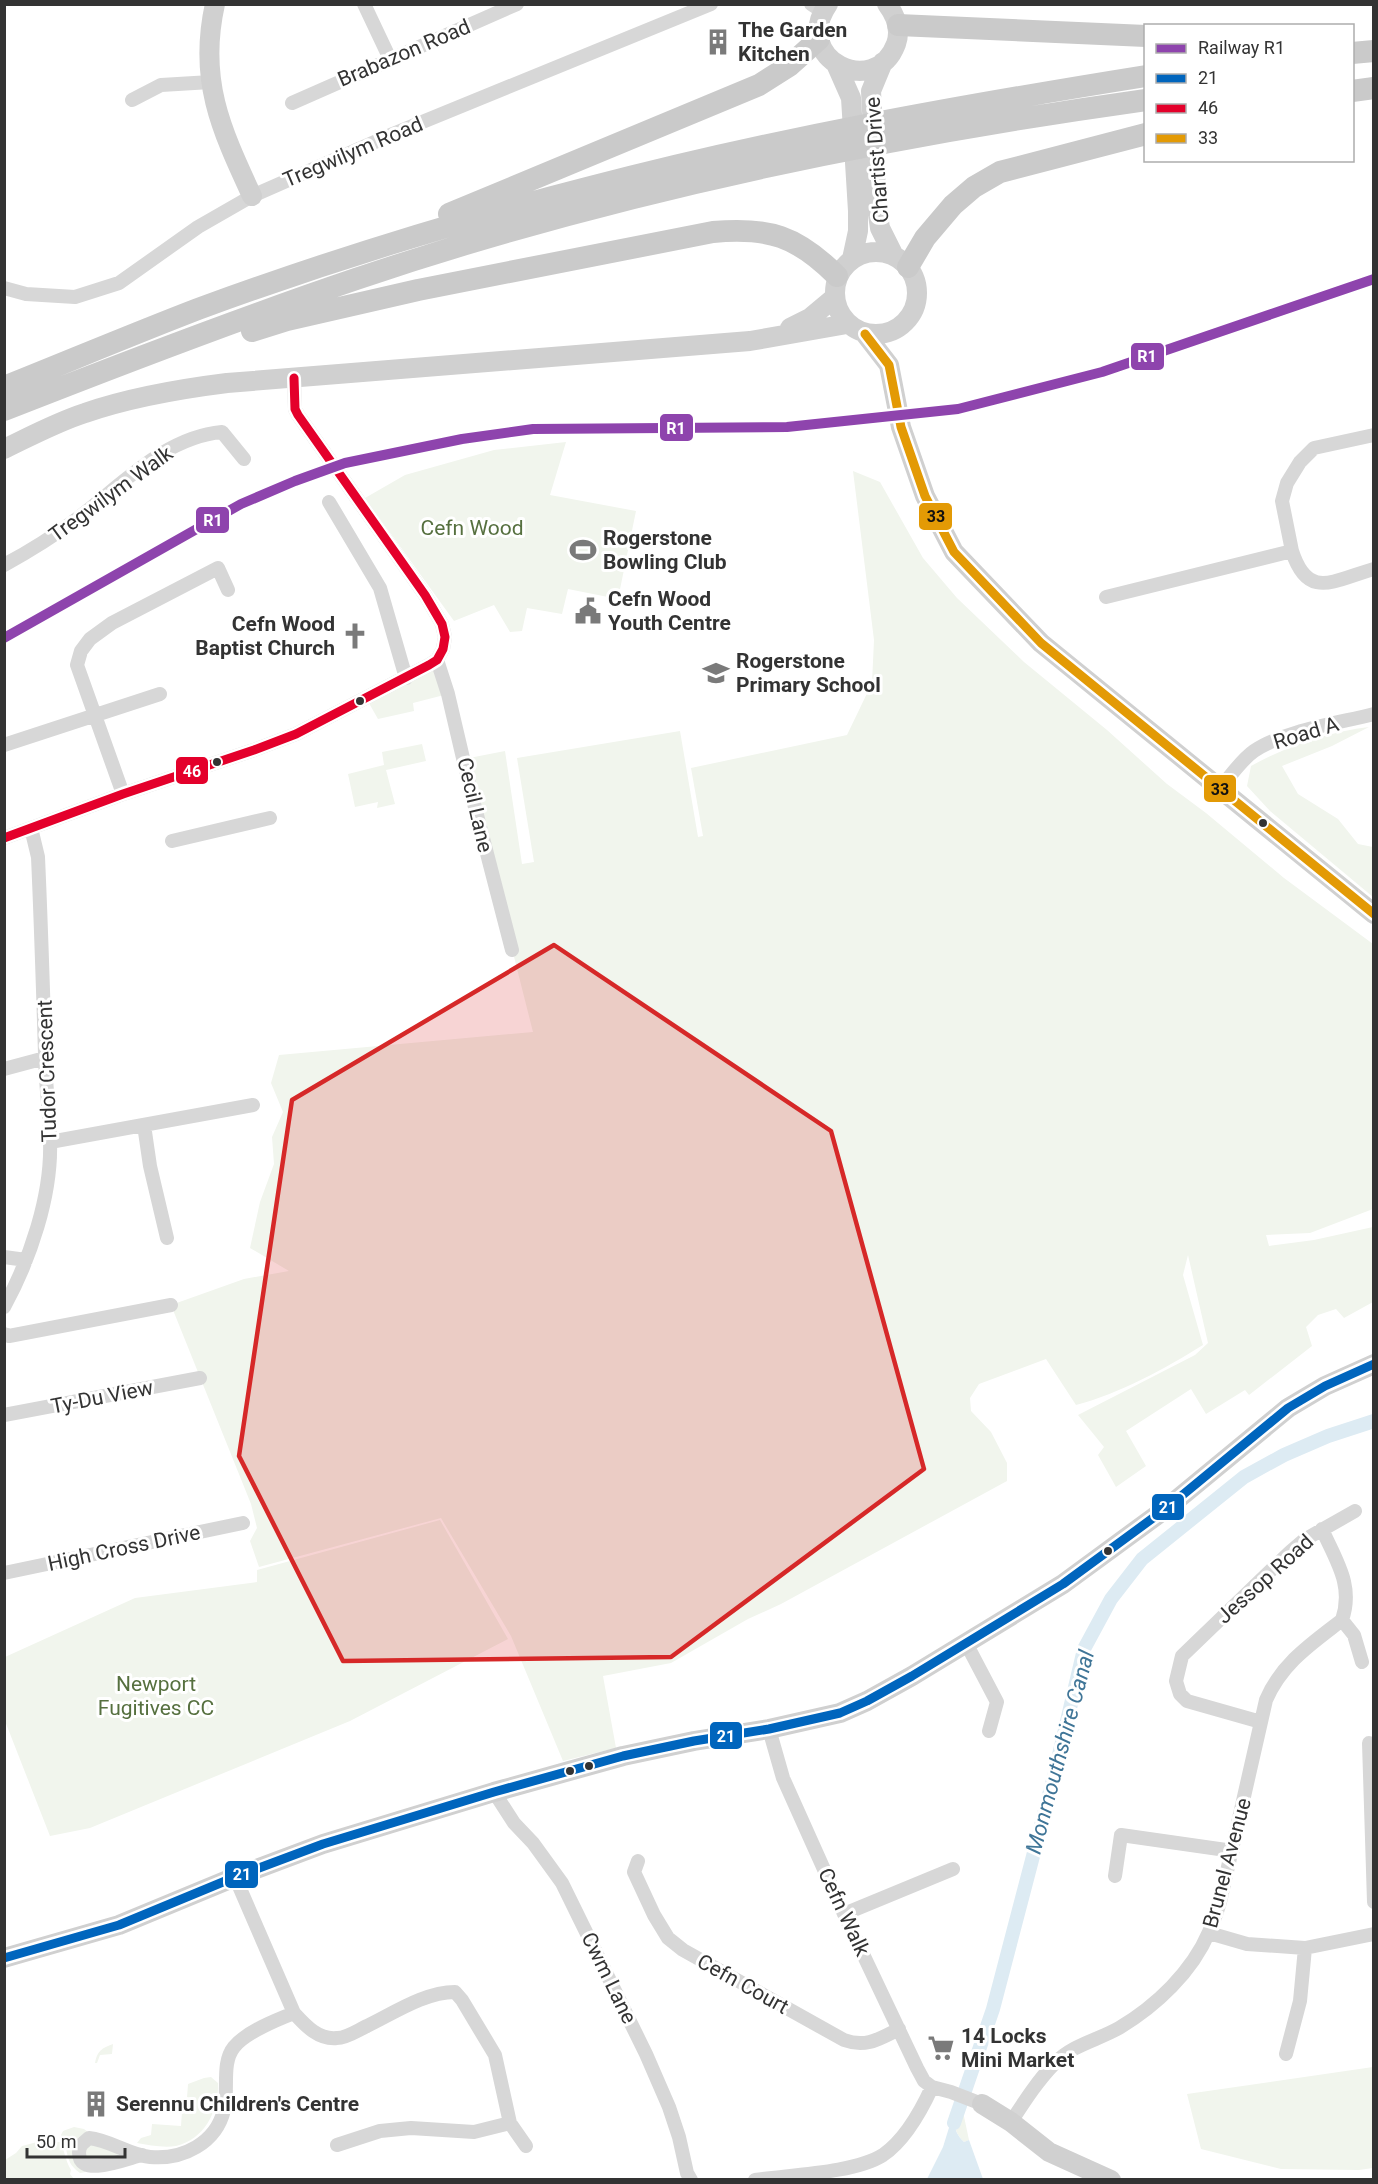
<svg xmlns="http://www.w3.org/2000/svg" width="1378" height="2184" font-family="Roboto,sans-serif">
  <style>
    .green { fill: #f1f5ed }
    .water { fill: #ddebf3 }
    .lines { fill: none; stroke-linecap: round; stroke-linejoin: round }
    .canal { stroke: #ddebf3; stroke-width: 14 }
    .street { stroke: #d7d7d7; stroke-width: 14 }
    .secondary { stroke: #d0d0d0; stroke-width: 20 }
    .primary { stroke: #cacaca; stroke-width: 22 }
    .bus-1-casing { stroke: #fff; stroke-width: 14 }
    .bus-2-casing { stroke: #fff; stroke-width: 14 }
    .bus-3-casing { stroke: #fff; stroke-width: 14 }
    .bus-1 { stroke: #0065bd; stroke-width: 9 }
    .bus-2 { stroke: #e4002b; stroke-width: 9 }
    .bus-3 { stroke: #e39a05; stroke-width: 9 }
    .rail-1-casing { stroke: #fff; stroke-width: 15 }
    .rail-1 { stroke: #8e44ad; stroke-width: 10 }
    .marked { fill: #d62828; fill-opacity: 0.2; stroke: #d62828; stroke-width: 4.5; stroke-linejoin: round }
    .bus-dot { fill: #333; stroke: #fff; stroke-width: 2 }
    .labels { text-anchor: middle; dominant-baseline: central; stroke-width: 6; stroke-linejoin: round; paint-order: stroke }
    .poi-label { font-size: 21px; font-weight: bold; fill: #333; stroke: #fff; text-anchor: start }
    .street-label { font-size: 21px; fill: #333; stroke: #fff }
    .park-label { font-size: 21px; fill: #56703f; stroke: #fff }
    .water-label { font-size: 22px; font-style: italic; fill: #3f7597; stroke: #fff }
    .line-badge { stroke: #fff; stroke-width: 2 }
    .badge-label { font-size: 16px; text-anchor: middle; font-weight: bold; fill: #fff }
    .pale-badge-label { font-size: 16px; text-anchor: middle; font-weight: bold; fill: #111 }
  </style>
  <rect width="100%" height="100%" fill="#fff"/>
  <path class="green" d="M566 442 550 495 636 511 618 599 568 589 562 614 527 608 522 631 510 632 494 605 454 621 365 498 405 475 494 450Z
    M853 471 880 482 923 558 957 598 1024 662 1107 730 1167 784 1206 813 1284 878 1373 944V1209L1310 1233 1266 1235 1269 1246 1314 1240 1373 1227V1302L1344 1318 1336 1309 1318 1315 1306 1327 1312 1346 1249 1395 1245 1390 1206 1414 1191 1389 1126 1431 1146 1466 1116 1487 1098 1455 1104 1447 1078 1415 1195 1355 1208 1343 1188 1255 1183 1275 1203 1345C1166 1368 1119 1394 1076 1405L1046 1359 979 1384 970 1398 971 1411 991 1432 1007 1463V1481L781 1604 748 1619 671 1663 603 1676 616 1748 563 1761 511 1636 441 1518 259 1567 250 1541 257 1528 251 1504 171 1305 244 1279 289 1271 250 1248 260 1202 274 1164 272 1137 283 1112 271 1083 279 1055 533 1032 464 759 505 751 522 864 534 862 517 758 680 731 698 837 703 836 691 768 847 735 872 683 874 640Z
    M437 660 448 694 413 703 414 711 378 719 366 698Z
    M1369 727 1332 746 1282 766 1298 794 1338 819 1358 844 1373 847V897L1270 811 1247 786 1251 766C1287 746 1328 732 1369 727Z
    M422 744 426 761 386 770 395 804 377 808 378 802 355 807 348 774 384 765 382 752Z
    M440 1520 508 1639 350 1721 90 1828 50 1836 5 1721V1657L135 1598 257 1582V1570Z
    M113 2044 112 2054 100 2055 97 2063H95C97 2051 102 2048 113 2044Z
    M1373 2067V2168L1359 2170 1281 2169 1201 2149 1187 2094Z
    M211 2077 218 2083C219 2110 205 2139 176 2146 163 2148 149 2145 137 2143L141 2138 151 2135 152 2124 181 2126 182 2111H190L192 2099 187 2098 188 2084 204 2078Z
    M962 2107 969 2140 964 2142C952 2130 953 2121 962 2107Z
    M74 2127 84 2129 88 2132C74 2137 69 2150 75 2163L86 2172 80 2173C70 2166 68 2160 66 2148 65 2143 62 2140 61 2135L63 2131Z
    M41 2141 60 2142C65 2151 65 2160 71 2170L70 2174 74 2179H5V2160L16 2153 22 2146Z
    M91 2144H97L120 2154 93 2162 86 2157V2148Z"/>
  <path class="water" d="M956 2105 962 2107C953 2121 952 2130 964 2142L969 2140 983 2179H927L943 2147Z"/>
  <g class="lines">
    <path class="canal" d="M954 2123 993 2009 1054 1776 1084 1649 1111 1599 1142 1559 1244 1477 1284 1455 1328 1436 1374 1421"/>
    <path class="street" d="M364 4 390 59
      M811 4 823 12
      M132 100 161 85 211 82
      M292 103 517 4
      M4 288 26 294 75 297 119 283 198 227 252 196 393 134 711 4
      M329 502 380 588 406 678
      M1292 551 1282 501 1287 483 1300 462 1314 448 1374 435
      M4 565C30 551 54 536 78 518 122 485 165 437 222 432L244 459
      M1106 597 1292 551C1308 601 1334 580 1374 569
      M437 660 448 694 470 788 512 950
      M4 745 160 694
      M1220 788C1230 777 1241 760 1254 751 1283 731 1339 723 1374 714
      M123 794 77 665 81 651 90 639 112 623 218 568 228 590
      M4 838 123 794 254 750 296 734 429 665 437 660 443 649 445 637 442 624 425 595 298 415 295 409 294 378
      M172 841 270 818
      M4 1069 45 1058
      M144 1125 150 1166 167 1238
      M50 1142 253 1105
      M4 1257 26 1260
      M4 1307C30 1260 52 1195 50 1141 50 1112 45 1083 45 1054 43 988 41 923 38 857L31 828
      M4 1334 9 1336 171 1305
      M4 1415 200 1378
      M1322 1529C1336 1561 1354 1585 1342 1620L1354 1635 1362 1662
      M4 1573 243 1523
      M966 1643 997 1702 989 1731
      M1261 1722 1187 1701 1180 1694 1176 1681 1182 1656 1290 1552 1304 1540 1355 1511
      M769 1729 783 1778 844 1914 917 2068 924 2081 932 2087
      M1369 1743 1374 1902
      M494 1792 514 1823 533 1843 562 1883 646 2054 669 2107 679 2137 687 2173 691 2180
      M638 1861 634 1872 654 1915 668 1938 683 1950 844 2040C866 2048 879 2039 899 2029
      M1115 1876 1121 1835 1233 1851
      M235 1877 294 2013C305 2025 318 2040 337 2038 347 2038 358 2030 367 2026 394 2013 425 1992 455 1992L462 2000 495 2055 510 2123 526 2146
      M844 1914 953 1869
      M1209 1933 1247 1944 1305 1948 1374 1934
      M1286 2054 1300 2001 1305 1948
      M1011 2122C1024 2102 1038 2080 1055 2063 1072 2045 1098 2040 1119 2028 1156 2006 1192 1972 1209 1932 1214 1922 1217 1912 1220 1902L1266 1700C1282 1663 1311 1644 1342 1620
      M337 2145 380 2131 411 2128 474 2132 510 2123
      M142 2155C128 2158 79 2179 79 2153 79 2145 84 2142 89 2138 110 2140 129 2155 150 2157 183 2160 216 2143 224 2110 229 2090 221 2063 234 2047 246 2032 276 2020 294 2013
      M755 2180C790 2175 855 2173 883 2155 905 2140 921 2111 932 2087L951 2092 982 2104"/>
    <path class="secondary" d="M215 4C198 80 221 129 252 196
      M828 4C790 59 875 100 896 44 901 30 896 16 887 4
      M883 62 871 91 877 208 880 228 894 256
      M836 64 851 98 858 211V231L852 259
      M835 293a41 41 0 1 1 82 0a41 41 0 1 1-82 0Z
      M790 328 810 318 834 298
      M865 334 889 365 901 427 925 496 954 552 1041 643 1374 914
      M4 449C31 436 57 422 85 413 131 397 179 389 227 383L750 341 847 324
      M4 1958 119 1925 235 1877 323 1844 494 1792 623 1756 694 1741 769 1729 840 1713 867 1701 912 1676 1063 1584 1168 1507 1288 1408 1325 1386 1374 1364
      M982 2104 1011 2122 1049 2152 1111 2180"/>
    <path class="primary" d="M898 25 1146 36
      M1352 53 1374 51
      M1352 91 1374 88
      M449 214 759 85 789 66 819 39
      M908 267 925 238 953 205 974 187 1000 172 1146 134
      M252 331 287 320 418 290 713 232C769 227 797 236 837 276
      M4 387C69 361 133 334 198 309 326 262 458 221 591 187 773 139 959 106 1146 76
      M4 410C121 364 238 319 356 279 610 193 881 137 1146 100"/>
    <g class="bus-1-casing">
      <path id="bus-1" d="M4 1958 119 1925 235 1877 323 1844 494 1792 623 1756 694 1741 769 1729 840 1713 867 1701 912 1676 1063 1584 1168 1507 1288 1408 1325 1386 1374 1364"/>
    </g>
    <g class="bus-2-casing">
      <path id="bus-2" d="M4 838 123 794 254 750 296 734 429 665 437 660 443 649 445 637 442 624 425 595 298 415 295 409 294 378"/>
    </g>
    <g class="bus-3-casing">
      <path id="bus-3" d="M865 334 889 365 901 427 925 496 954 552 1041 643 1374 914"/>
    </g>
    <use href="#bus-1" class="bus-1"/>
    <use href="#bus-2" class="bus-2"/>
    <use href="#bus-3" class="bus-3"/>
    <g class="rail-1-casing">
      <path id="rail-1" d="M4 638 241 504 295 481 345 463 462 439 533 429 787 427 958 409 1102 372 1374 279"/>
    </g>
    <use href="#rail-1" class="rail-1"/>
  </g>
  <path class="marked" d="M554 945 831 1131 924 1469 671 1657 343 1661 239 1456 292 1100Z"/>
  <defs>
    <g id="building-bare" transform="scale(2.07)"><path d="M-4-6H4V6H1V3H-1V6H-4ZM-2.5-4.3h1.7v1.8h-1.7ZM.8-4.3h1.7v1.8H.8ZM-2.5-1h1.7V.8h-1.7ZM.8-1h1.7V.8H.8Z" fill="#7a7a7a" stroke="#fff" stroke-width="2.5" paint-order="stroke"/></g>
    <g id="stadium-bare" transform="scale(2.07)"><path d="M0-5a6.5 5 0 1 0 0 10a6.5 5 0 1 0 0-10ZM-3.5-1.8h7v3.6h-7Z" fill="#7a7a7a" stroke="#fff" stroke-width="2.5" paint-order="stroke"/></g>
    <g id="civic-bare" transform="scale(2.07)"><path d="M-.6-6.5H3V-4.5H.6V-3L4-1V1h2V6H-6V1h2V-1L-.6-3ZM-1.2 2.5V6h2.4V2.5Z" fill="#7a7a7a" stroke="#fff" stroke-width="2.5" paint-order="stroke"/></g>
    <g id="church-bare" transform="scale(2.07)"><path d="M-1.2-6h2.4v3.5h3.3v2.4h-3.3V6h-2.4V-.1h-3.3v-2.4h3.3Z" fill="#7a7a7a" stroke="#fff" stroke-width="2.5" paint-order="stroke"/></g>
    <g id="school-bare" transform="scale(2.07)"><path d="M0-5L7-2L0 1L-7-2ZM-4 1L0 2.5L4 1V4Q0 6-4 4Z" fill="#7a7a7a" stroke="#fff" stroke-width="2.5" paint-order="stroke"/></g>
    <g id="supermarket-bare" transform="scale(2.07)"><path d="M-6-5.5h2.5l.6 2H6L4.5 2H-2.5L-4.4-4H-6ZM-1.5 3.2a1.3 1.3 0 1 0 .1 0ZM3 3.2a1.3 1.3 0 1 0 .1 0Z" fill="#7a7a7a" stroke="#fff" stroke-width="2.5" paint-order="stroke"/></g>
  </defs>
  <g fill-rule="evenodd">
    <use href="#building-bare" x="718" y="42"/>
    <use href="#stadium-bare" x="583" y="550"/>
    <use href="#civic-bare" x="588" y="611"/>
    <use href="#church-bare" x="355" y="636"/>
    <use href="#school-bare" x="716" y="673"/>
    <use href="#supermarket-bare" x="941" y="2048"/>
    <use href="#building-bare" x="96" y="2104"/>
  </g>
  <g class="bus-dot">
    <circle cx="360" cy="701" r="5"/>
    <circle cx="217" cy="762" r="5"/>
    <circle cx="1263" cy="823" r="5"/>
    <circle cx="1108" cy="1551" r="5"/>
    <circle cx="589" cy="1766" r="5"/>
    <circle cx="570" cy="1771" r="5"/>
  </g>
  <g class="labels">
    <g class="poi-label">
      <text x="738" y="30">The Garden<tspan x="738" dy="24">Kitchen</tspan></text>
      <text x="603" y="538">Rogerstone<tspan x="603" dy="24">Bowling Club</tspan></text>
      <text x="608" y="599">Cefn Wood<tspan x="608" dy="24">Youth Centre</tspan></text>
      <text x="335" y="624" text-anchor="end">Cefn Wood<tspan x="335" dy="24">Baptist Church</tspan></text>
      <text x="736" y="661">Rogerstone<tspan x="736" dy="24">Primary School</tspan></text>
      <text x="961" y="2036">14 Locks<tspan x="961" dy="24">Mini Market</tspan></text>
      <text x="116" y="2104">Serennu Children's Centre</text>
    </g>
    <g class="street-label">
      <text transform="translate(404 53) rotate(-23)">Brabazon Road</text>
      <text transform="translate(353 152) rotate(-23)">Tregwilym Road</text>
      <text transform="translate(877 160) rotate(-94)">Chartist Drive</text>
      <text transform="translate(111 494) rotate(-36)">Tregwilym Walk</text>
      <text transform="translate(1306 733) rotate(-17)">Road A</text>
      <text transform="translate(475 805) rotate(77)">Cecil Lane</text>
      <text transform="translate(47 1071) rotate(-92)">Tudor Crescent</text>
      <text transform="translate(102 1397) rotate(-11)">Ty-Du View</text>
      <text transform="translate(124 1548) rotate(-12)">High Cross Drive</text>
      <text transform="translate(1265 1579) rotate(-42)">Jessop Road</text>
      <text transform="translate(1227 1863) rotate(-75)">Brunel Avenue</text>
      <text transform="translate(844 1912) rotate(65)">Cefn Walk</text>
      <text transform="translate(609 1978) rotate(64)">Cwm Lane</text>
      <text transform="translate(743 1984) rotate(29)">Cefn Court</text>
    </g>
    <g class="park-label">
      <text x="472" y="528">Cefn Wood</text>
      <text x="156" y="1684">Newport<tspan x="156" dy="24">Fugitives CC</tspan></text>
    </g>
    <g class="water-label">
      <text transform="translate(1060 1752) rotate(-75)">Monmouthshire Canal</text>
    </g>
  </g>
  <g class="line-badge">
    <rect x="1130" y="342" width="35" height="29" rx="6" fill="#8e44ad"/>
    <rect x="659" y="413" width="35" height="29" rx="6" fill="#8e44ad"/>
    <rect x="918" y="502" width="35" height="29" rx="6" fill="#e39a05"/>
    <rect x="195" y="506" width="35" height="28" rx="6" fill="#8e44ad"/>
    <rect x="175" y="756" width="34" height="29" rx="6" fill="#e4002b"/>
    <rect x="1203" y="774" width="34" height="29" rx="6" fill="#e39a05"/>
    <rect x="1151" y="1493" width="34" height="28" rx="6" fill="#0065bd"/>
    <rect x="709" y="1721" width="34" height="29" rx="6" fill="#0065bd"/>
    <rect x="224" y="1860" width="35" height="29" rx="6" fill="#0065bd"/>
  </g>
  <g class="badge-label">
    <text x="1147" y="362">R1</text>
    <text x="676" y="434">R1</text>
    <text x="213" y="526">R1</text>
    <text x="192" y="777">46</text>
    <text x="1168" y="1513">21</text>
    <text x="726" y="1742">21</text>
    <text x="242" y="1880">21</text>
  </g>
  <g class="pale-badge-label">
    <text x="936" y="522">33</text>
    <text x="1220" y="795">33</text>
  </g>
  <rect width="1378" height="2184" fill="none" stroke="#333333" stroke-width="12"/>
  <rect x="1144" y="24" width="210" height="138" fill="#ffffff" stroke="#adadad" stroke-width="1.5"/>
  <rect x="1156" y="44" width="30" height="9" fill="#8e44ad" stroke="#adadad" stroke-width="1.5"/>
  <text x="1198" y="54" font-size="18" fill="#333333">Railway R1</text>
  <rect x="1156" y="74" width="30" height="9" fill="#0065bd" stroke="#adadad" stroke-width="1.5"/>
  <text x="1198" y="84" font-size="18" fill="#333333">21</text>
  <rect x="1156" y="104" width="30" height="9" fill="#e4002b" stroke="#adadad" stroke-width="1.5"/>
  <text x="1198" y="114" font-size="18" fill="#333333">46</text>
  <rect x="1156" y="134" width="30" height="9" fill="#e39a05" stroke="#adadad" stroke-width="1.5"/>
  <text x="1198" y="144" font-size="18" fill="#333333">33</text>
  <path d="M27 2148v9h98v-9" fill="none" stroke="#333333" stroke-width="3"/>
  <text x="36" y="2148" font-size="18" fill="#333333" stroke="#ffffff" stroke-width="4.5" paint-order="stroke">50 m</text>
</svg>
